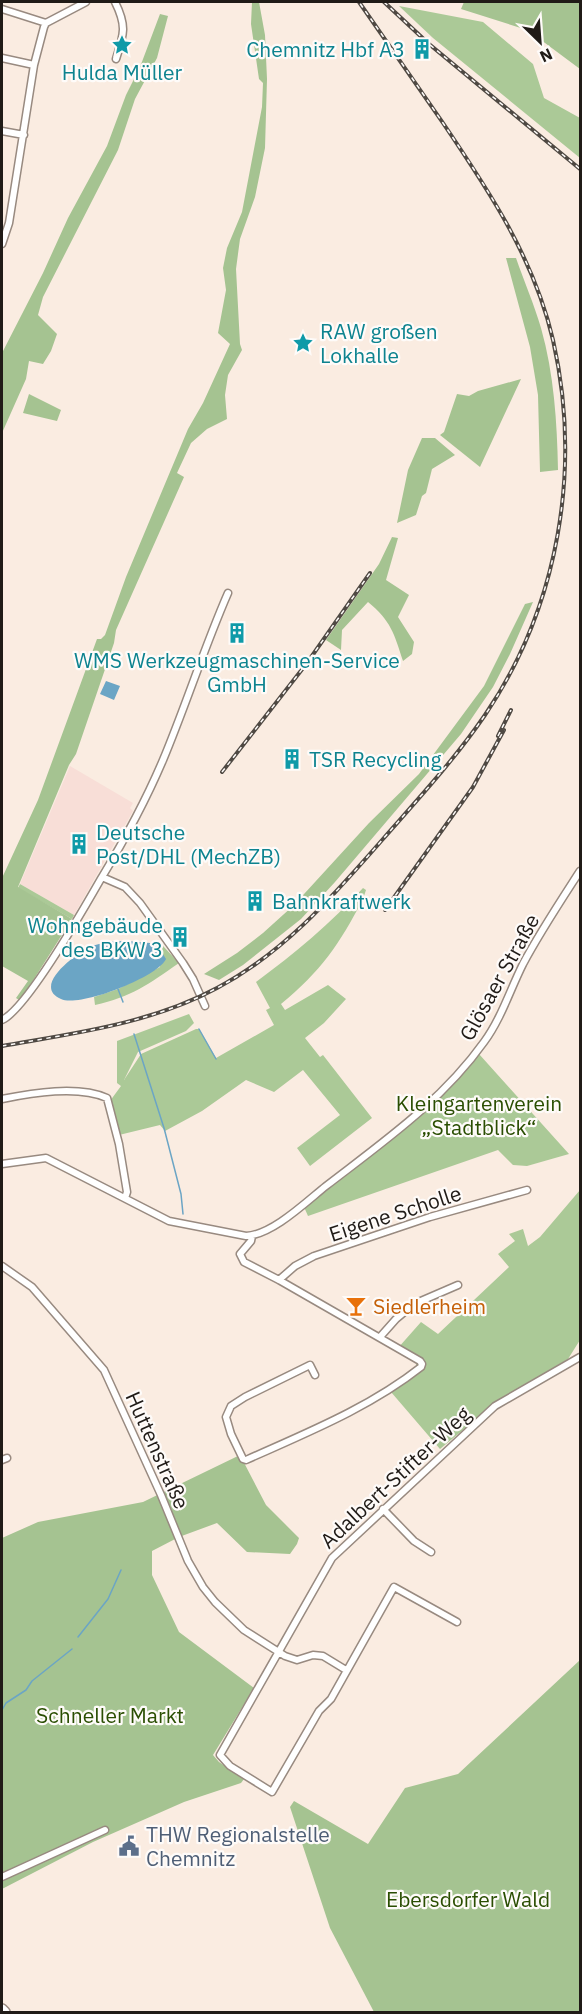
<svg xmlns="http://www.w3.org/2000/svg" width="582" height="2014" font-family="'IBM Plex Sans',sans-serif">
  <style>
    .commercial { fill: #f8ded7 }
    .green { fill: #abc997 }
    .forest { fill: #a5c391 }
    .water { fill: #6ba5c5 }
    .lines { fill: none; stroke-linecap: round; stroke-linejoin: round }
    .stream { stroke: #6ba5c5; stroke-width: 1.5 }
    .street-casing { stroke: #988a80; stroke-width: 9 }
    .secondary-casing { stroke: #988a80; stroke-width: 12 }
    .street { stroke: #fff; stroke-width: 6 }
    .secondary { stroke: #fff; stroke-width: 9 }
    .rail-casing { stroke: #4f4943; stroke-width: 4 }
    .rail { stroke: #fefbf9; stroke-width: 1.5; stroke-dasharray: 4.5; stroke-linecap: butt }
    .labels { text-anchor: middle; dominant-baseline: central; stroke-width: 4.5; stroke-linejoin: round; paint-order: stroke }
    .culture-label { font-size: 21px; fill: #0d838f; stroke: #fefbf9; text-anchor: start }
    .street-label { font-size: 21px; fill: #201b17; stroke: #fefbf9 }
    .park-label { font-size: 21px; fill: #2a4e02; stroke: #fefbf9 }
    .food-label { font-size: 21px; fill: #c56008; stroke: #fefbf9; text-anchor: start }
    .service-label { font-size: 21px; fill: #4e5e75; stroke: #fefbf9; text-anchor: start }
  </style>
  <rect width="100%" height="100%" fill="#faece1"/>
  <path class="commercial" d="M70 766 133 803 130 808 133 811 74 915 20 884Z"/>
  <path class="green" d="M399 6 483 22 533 64 544 98 580 118V158L433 38Z
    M20 884 74 915 72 919 18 888Z
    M363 888 366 890 363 899C339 945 321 971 281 1004L285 1010 328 985 346 999 324 1023 305 1038 320 1057 323 1055 372 1118 310 1166 297 1148 340 1115 303 1070 274 1092 246 1080 202 1111 165 1131 160 1125 119 1135 110 1101 121 1086 117 1083V1041L189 1014 194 1023 186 1031 138 1052 124 1080 141 1054 196 1029H199L216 1058 274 1025 266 1010 270 1008 256 982C294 954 331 923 363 888Z
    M163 946 179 963C149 984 131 997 95 1005L94 997 118 989 160 967 161 951Z
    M479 1054 569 1154 527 1166 513 1165 498 1150 308 1216 304 1207 416 1119 449 1088Z
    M580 1190V1340L568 1359 497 1402 440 1449 391 1392 416 1366V1362L398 1348 421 1322 438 1334 509 1267 498 1254 515 1241 509 1234 523 1229 528 1246 540 1237Z"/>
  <path class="forest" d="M252 2H259L265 35 267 79 265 148 255 197 240 239 236 269 240 344 242 350 228 375 225 395 227 419 207 429 191 443 177 473 184 477 116 630 114 643 76 754 69 765 18 887 72 919 22 998 19 1000 16 998 28 981 2 966V878L38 800 97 639H101L105 635 126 577 188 429 203 403 230 344 218 333 226 290 223 268 227 248 242 212 262 107 263 83 259 79 251 24Z
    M464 2H580V69L541 40 543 35 461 9Z
    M160 14 168 16 157 58 135 99 118 150 43 297 38 315 57 334 51 351 43 364 29 361 26 379 2 433V353L43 273 68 218 107 146 126 95 140 67Z
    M506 258H516C524 281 534 304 541 328 554 374 557 422 558 470L540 472 538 395 530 347Z
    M521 379 480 467 440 435 444 432 457 394 469 396 478 391Z
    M29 394 61 410 57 421 23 413Z
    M422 438H435L455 455 432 469 426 493 422 496 416 515 397 523 408 470Z
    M392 537 398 538 386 580 409 595 398 617 414 642 412 654 403 661C394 633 391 621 368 602L342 630 341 650 326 640 379 564Z
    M533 602 510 654 493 687 461 734 335 882 301 919 243 965 219 980 204 974 237 953 263 933 294 905 369 823 419 774 484 686 525 604Z
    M240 1455 266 1505 299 1538 297 1544 290 1554 247 1552 217 1523 179 1537 152 1551V1575L179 1632 254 1688 213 1755 219 1762 244 1779 241 1783 184 1802 93 1842 2 1889V1538L38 1522 143 1502Z
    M580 1660V2012H374L330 1928 290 1807 294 1801 368 1844 405 1788 458 1774Z"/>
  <path class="water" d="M106 681 120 686 114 700 100 694Z
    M127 941 150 943 162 948 161 951 166 959C158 977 79 1008 61 999 31 986 77 953 90 947 102 942 115 941 127 941Z"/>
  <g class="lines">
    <path class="stream" d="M118 989 123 1002
      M199 1029 216 1059
      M134 1034 164 1128 181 1194 183 1214
      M78 1637 108 1599 121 1570
      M2 1710 6 1703 26 1690 32 1681 72 1649"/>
    <g class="street-casing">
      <path id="street" d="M115 2C127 26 124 34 116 59
        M2 9 46 23
        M46 23 86 2
        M2 58 34 65
        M2 131 24 135
        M2 244 9 223 34 65 44 27 46 23
        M102 877C125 839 146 800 163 760 186 705 204 648 228 593
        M2 1020C27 1009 86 905 102 877L125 887 140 903 183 963 193 979 205 1006
        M2 1099C32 1093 78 1085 107 1098L119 1144 127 1192 125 1198
        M2 1164 46 1158 169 1221 246 1236C272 1235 306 1202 326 1186 383 1142 442 1101 484 1042 501 1019 510 990 523 964 540 932 560 902 580 871
        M252 1236 251 1241 240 1254 244 1262 279 1280 420 1361 422 1364 421 1367C369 1408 306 1433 246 1460L243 1459 231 1434 226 1417 231 1406 245 1397 310 1365 315 1375
        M2 1266 32 1287 104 1370 161 1495 188 1561 203 1587 215 1602 244 1630 285 1656 297 1660 313 1655 323 1656 346 1670
        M279 1280 295 1266 314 1256 430 1217 527 1190
        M380 1337 396 1319 414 1304 458 1285
        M2 1460 7 1458
        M383 1509 414 1541 431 1552
        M457 1622 394 1587 331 1699 319 1711 272 1792 230 1766 220 1755 332 1558 495 1406 580 1357
        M2 1877 105 1830"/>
    </g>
    <g class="secondary-casing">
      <path id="secondary" d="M2 2009 5 2012"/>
    </g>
    <use href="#street" class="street"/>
    <use href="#secondary" class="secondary"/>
    <g class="rail-casing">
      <path id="rail" d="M384 2 429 44 580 169
        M498 736 511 710
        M222 772 307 663 370 573
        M385 910 473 787 504 730
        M2 1046C75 1033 150 1024 217 988 285 952 333 896 383 839 418 799 455 759 485 715 559 606 582 468 553 340 534 258 489 191 443 123 415 82 387 42 359 2"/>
    </g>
    <use href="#rail" class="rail"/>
  </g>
  <defs>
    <g id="sight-bare" transform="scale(1.62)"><path d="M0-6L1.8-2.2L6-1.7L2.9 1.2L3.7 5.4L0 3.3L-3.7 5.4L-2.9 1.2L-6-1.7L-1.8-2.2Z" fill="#0f9aa8" stroke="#fefbf9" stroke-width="2.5" paint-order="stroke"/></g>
    <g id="building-bare" transform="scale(1.62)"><path d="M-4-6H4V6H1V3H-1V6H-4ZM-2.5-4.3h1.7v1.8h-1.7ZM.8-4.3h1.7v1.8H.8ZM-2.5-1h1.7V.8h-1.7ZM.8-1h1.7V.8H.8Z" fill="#0f9aa8" stroke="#fefbf9" stroke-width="2.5" paint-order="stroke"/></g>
    <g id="bar-bare" transform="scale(1.62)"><path d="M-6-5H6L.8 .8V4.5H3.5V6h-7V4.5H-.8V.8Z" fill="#e8710a" stroke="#fefbf9" stroke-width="2.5" paint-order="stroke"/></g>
    <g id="civic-bare" transform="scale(1.62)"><path d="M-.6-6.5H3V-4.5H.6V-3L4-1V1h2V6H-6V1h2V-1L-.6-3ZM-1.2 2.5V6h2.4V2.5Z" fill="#5c6f8a" stroke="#fefbf9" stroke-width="2.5" paint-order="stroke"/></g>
  </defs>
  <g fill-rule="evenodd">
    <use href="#sight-bare" x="122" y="45"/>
    <use href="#building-bare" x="422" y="49"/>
    <use href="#sight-bare" x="303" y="343"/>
    <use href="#building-bare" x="237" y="633"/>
    <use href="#building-bare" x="292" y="759"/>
    <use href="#building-bare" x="79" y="844"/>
    <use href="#building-bare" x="255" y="901"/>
    <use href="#building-bare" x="180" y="937"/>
    <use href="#bar-bare" x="356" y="1306"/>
    <use href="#civic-bare" x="129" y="1846"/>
  </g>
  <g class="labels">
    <g class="culture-label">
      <text x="405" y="49" text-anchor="end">Chemnitz Hbf A3</text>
      <text x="122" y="72" text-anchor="middle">Hulda Müller</text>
      <text x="320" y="331">RAW großen<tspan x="320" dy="24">Lokhalle</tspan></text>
      <text x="237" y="660" text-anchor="middle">WMS Werkzeugmaschinen-Service<tspan x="237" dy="24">GmbH</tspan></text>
      <text x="309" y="759">TSR Recycling</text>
      <text x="96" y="832">Deutsche<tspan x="96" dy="24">Post/DHL (MechZB)</tspan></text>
      <text x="272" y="901">Bahnkraftwerk</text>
      <text x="163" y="925" text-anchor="end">Wohngebäude<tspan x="163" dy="24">des BKW 3</tspan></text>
    </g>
    <g class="street-label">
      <text transform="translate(499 977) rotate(-61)">Glösaer Straße</text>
      <text transform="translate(395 1213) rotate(-18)">Eigene Scholle</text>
      <text transform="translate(158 1450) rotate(66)">Huttenstraße</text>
      <text transform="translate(395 1477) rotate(-43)">Adalbert-Stifter-Weg</text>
    </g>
    <g class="park-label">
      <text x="479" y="1103">Kleingartenverein<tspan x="479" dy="24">„Stadtblick“</tspan></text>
      <text x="110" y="1715">Schneller Markt</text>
      <text x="468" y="1899">Ebersdorfer Wald</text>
    </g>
    <g class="food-label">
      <text x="373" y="1306">Siedlerheim</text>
    </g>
    <g class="service-label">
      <text x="146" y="1834">THW Regionalstelle<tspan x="146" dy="24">Chemnitz</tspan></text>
    </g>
  </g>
  <rect width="582" height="2014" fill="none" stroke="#201b17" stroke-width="6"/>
  <g transform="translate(540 42) rotate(155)" stroke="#fefbf9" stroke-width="4.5" paint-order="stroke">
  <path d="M0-4.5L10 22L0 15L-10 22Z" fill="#201b17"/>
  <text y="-9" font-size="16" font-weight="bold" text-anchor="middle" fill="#201b17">N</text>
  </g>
</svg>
